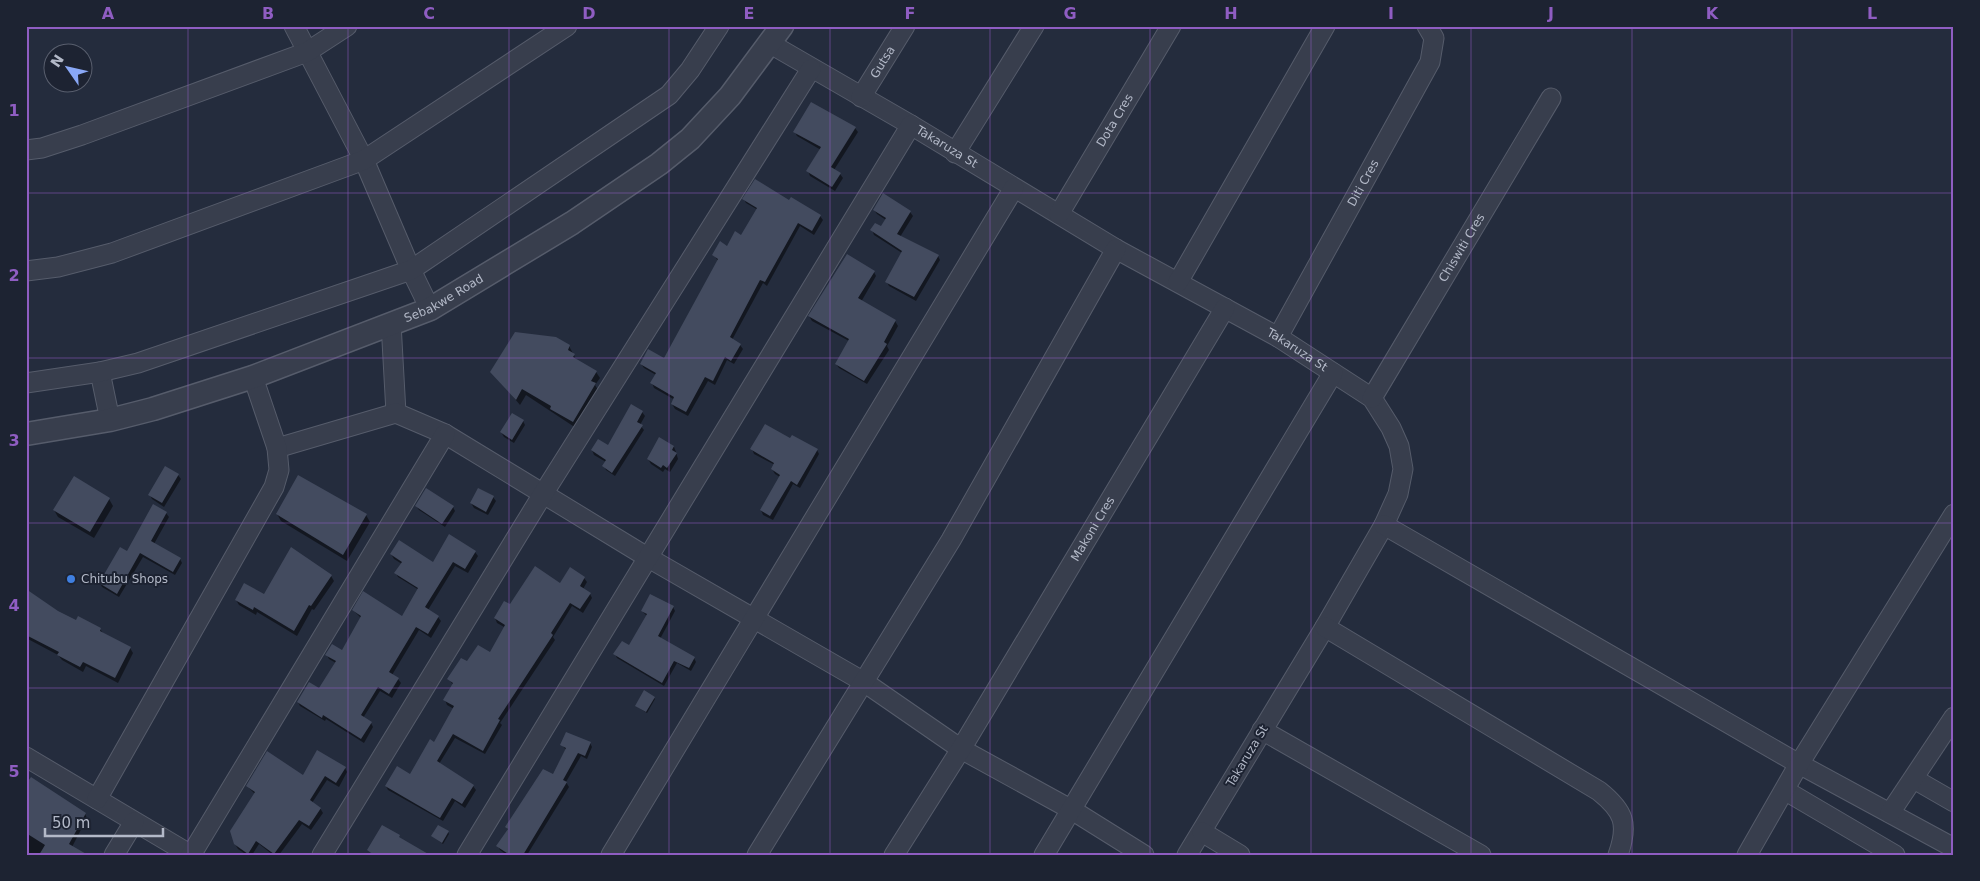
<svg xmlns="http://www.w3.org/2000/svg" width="1980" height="881" font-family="'DejaVu Sans',sans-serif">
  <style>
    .shadow { fill: #0007 }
    .building { fill: #434b5f }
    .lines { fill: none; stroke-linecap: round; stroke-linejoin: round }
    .minor-casing { stroke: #565c6b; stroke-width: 21 }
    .tertiary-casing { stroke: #565c6b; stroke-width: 25 }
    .minor { stroke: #383e4d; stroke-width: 19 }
    .tertiary { stroke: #383e4d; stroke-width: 22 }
    .grid { fill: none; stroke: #8f5dc2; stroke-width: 1; stroke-opacity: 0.55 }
    .shop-dot { fill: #3f7fe0; stroke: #1d2332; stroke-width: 2 }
    .labels { text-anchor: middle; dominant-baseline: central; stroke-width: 4; stroke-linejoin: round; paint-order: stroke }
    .street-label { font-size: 12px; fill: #b3b9c8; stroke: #1d2332 }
    .poi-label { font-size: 12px; fill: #b3b9c8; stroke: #1d2332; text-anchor: start }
    .neatline { fill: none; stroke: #8f5dc2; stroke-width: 2 }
    .grid-label { font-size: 16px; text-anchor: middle; font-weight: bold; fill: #8f5dc2 }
  </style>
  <rect width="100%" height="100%" fill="#242c3d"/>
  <path class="shadow" d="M855 128 858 132 834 170 840 174 843 178 835 191 810 176 808 171 821 150 797 136 795 132Z
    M744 199 789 202 820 216 823 220 814 235 800 226 767 286 763 283 732 340 740 345 743 349 734 364 727 360 715 385 708 381 688 416 675 409 672 404 675 400 654 388 652 383 656 375 644 368 641 364 665 360 718 261 714 255 742 236 758 210 746 203Z
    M874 210 910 212 913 216 900 237 938 256 940 260 916 301 889 286 887 282 902 253 874 235 872 230 881 228 886 220 877 214Z
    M874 272 876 276 861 302 895 321 898 326 887 346 889 350 867 384 839 368 836 364 849 341 812 321 809 316Z
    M569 346 577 361 596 372 600 378 595 385 598 390 576 428 526 395 520 405 492 372Z
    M642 412 645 416 640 425 644 430 615 476 606 470 604 466 606 462 594 455 592 450 609 447Z
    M523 421 525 425 514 443 504 437 501 432Z
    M660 439 674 447 676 452 678 459 670 472 665 469 663 472 651 464 648 459Z
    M791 440 817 450 819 454 800 488 793 484 773 520 763 515 761 510 780 477 775 474 772 469 775 465 754 454 752 449Z
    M178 475 181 479 164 507 152 499 150 495Z
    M74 478 109 499 113 506 94 538 58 517 54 510Z
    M493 497 496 501 488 515 474 508 471 503Z
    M416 506 453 507 455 511 445 527 419 510Z
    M166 513 169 517 154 544 180 559 182 563 175 575 143 557 119 597 102 587 100 583Z
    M277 514 366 515 370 522 347 561 281 521Z
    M475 552 478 556 468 573 455 566 428 610 438 617 441 621 431 638 419 630 392 675 398 679 401 683 392 698 380 691 363 718 371 723 373 727 364 743 326 719 325 721 300 706 298 702 320 690 336 663 329 659 327 655 342 651 361 618 353 610 402 617 419 590 398 577 396 573 402 564 394 559 391 554 433 564Z
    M331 576 334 581 314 610 312 609 297 636 257 612 256 615 239 605 236 600 264 596Z
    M584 578 587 582 583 589 590 594 592 598 583 613 572 606 553 637 555 640 500 723 502 725 485 754 455 738 439 764 473 786 476 790 465 808 455 801 443 821 388 790 386 786 410 776 435 743 454 709 447 705 445 700 453 685 449 679 468 663 490 654 506 628 497 623 495 618 510 606 560 585Z
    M26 599 77 622 100 629 103 633 130 648 133 653 118 683 86 666 83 672 62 660 58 655 26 638Z
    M673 607 675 611 660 639 694 658 696 662 691 671 677 663 664 686 617 658 615 654 630 647 647 616 642 611Z
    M654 698 655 699 647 713 636 706Z
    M590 743 592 747 587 759 581 756 566 782 569 787 527 855H507L500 850 498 846 508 830 507 827 553 776 566 750 562 745Z
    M345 768 347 772 339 787 327 780 312 803 320 808 323 813 311 830 302 824 279 855H273L259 844 252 855H247L238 849 235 844 255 794 247 786Z
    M85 814 87 818 72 847 83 855H26V824Z
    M448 832 449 834 443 844 432 836Z"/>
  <path class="building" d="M811 102 856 127 831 167 841 173 832 187 806 171 821 147 793 132Z
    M755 179 789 200 791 197 821 215 812 231 798 223 765 282 760 280 730 337 741 344 731 361 725 357 713 381 705 377 686 412 671 404 674 397 650 383 656 373 640 364 648 349 664 358 718 259 712 255 720 241 727 246 735 231 741 235 757 208 742 199Z
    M883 193 911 211 897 234 939 255 914 297 885 282 902 251 870 230 875 223 881 226 886 218 873 210Z
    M847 254 875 271 858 298 896 320 884 342 887 344 864 381 835 364 849 339 808 316Z
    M515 332 556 337 570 345 568 350 575 354 573 357 597 371 591 381 596 383 573 422 550 409 551 406 522 389 516 400 490 372Z
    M631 404 643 411 637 422 643 425 612 473 602 466 606 460 591 450 598 439 608 445Z
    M512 413 524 420 512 440 500 432Z
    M765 424 790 438 792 435 818 449 797 485 791 481 770 516 760 510 780 475 771 469 774 463 750 449Z
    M659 437 674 446 672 450 677 453 667 468 663 465 661 468 647 459Z
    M165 466 179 474 162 503 148 495Z
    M298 475 367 514 343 555 276 514Z
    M74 476 110 498 90 532 53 510Z
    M426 488 454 506 442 524 415 506Z
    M478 488 494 496 486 512 470 503Z
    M153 504 167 512 151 541 181 558 173 572 140 553 117 594 99 583 120 547 127 551Z
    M449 534 476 551 465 569 453 562 425 607 439 616 428 634 416 627 389 672 399 678 389 694 378 687 361 715 372 722 361 739 323 715 322 718 297 702 309 682 319 688 336 661 325 655 332 644 342 650 361 616 352 610 363 591 402 616 418 588 394 573 402 562 390 554 399 540 433 562Z
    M291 547 332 575 311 606 309 605 294 631 254 607 253 610 235 600 244 583 264 594Z
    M535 566 560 583 570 567 585 577 580 586 591 593 580 609 570 603 551 633 553 635 498 719 500 720 483 751 453 734 437 761 474 785 462 804 452 798 440 818 385 786 397 766 410 774 430 739 434 742 454 706 443 700 453 683 447 679 461 658 467 661 478 645 490 652 505 625 494 618 504 601 510 604Z
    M26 589 58 611 76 620 78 616 101 628 100 631 131 647 115 678 83 662 80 667 57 655 59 652 26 635Z
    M650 594 674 606 658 636 695 657 689 668 674 661 662 683 613 654 622 641 629 645 647 614 641 611Z
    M644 690 655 697 646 712 635 706Z
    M566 732 591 742 585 756 578 753 563 780 567 782 523 855H510L496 846 508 829 505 827 543 769 553 774 566 748 560 745Z
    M317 750 346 767 336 783 325 776 310 800 321 808 309 826 299 820 274 854 256 841 248 854 234 844 230 831 255 792 246 786 267 751 303 775Z
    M31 777 86 813 69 844 88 855H39L45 845 26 833V784Z
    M382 825 400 835 399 837 430 855H374L367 850Z
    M438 825 449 831 442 843 431 836Z"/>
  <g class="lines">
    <g class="minor-casing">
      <g id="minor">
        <path d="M294 26 364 160 411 270 430 309"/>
        <path id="s1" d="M769 43 911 125 1116 249 1278 337 1372 398 1391 428 1399 446 1403 469 1398 494 1384 525 1325 627 1187 855"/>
        <path id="s2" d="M861 97 905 26"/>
        <path d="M26 150 42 148 82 135 307 52 347 26"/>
        <path d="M955 153 1034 26"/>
        <path id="s3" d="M1059 214 1171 26"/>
        <path d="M26 271 58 267 112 253 364 160 567 26"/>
        <path d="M1178 282 1325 26"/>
        <path d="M391 323 396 413"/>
        <path id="s4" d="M1278 337 1430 62 1434 38 1427 26"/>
        <path d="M100 372 110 420"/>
        <path d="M26 383 100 372 138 363 411 270 669 95 690 70 719 26"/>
        <path id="s5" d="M1372 398 1551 98"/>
        <path d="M277 448 396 413 445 434 647 557 864 682 961 749 1072 810 1144 855"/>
        <path d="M1384 525 1799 764 1954 848"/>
        <path d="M1325 627 1599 791C1624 811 1629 824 1618 855"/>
        <path d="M1262 730 1481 855"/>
        <path d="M26 757 191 855"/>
        <path d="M1914 779 1954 802"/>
        <path d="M1786 791 1895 855"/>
        <path d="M97 799 274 487 279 470 277 448 253 377"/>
        <path d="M1890 813 1954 717"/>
        <path d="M1202 832 1240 855"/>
        <path d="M114 855 134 822"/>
        <path d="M191 855 445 434"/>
        <path d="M322 855 543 494 811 69"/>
        <path d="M467 855 911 125"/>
        <path d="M611 855 1014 188"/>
        <path d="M757 855 951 540 1116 249"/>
        <path id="s6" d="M894 855 961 749 1225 308"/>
        <path d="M1044 855 1333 373"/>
        <path d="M1747 855 1799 764 1954 514"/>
      </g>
    </g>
    <g class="tertiary-casing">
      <g id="tertiary">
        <path id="s7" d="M26 434 110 420 153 409 253 377 430 309 572 223 659 164 690 139 730 96 782 26"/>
      </g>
    </g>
    <use href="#minor" class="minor"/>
    <use href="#tertiary" class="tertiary"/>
  </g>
  <path class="grid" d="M188 26V855M348 26V855M509 26V855M669 26V855M830 26V855M990 26V855M1150 26V855M1311 26V855M1471 26V855M1632 26V855M1792 26V855M26 193H1954M26 358H1954M26 523H1954M26 688H1954"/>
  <circle class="shop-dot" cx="71" cy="579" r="5"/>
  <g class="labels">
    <g class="street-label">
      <text stroke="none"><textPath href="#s2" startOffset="41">Gutsa</textPath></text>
      <text stroke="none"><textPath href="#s3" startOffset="109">Dota Cres</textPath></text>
      <text stroke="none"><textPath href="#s1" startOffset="206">Takaruza St</textPath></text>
      <text stroke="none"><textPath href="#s4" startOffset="176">Diti Cres</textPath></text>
      <text stroke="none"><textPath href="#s5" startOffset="175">Chiswiti Cres</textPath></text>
      <text stroke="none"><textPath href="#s7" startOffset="441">Sebakwe Road</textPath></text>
      <text stroke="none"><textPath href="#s1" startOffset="611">Takaruza St</textPath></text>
      <text stroke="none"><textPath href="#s6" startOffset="382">Makoni Cres</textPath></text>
      <text transform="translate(1247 756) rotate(-59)">Takaruza St</text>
    </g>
    <g class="poi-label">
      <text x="81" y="579">Chitubu Shops</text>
    </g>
  </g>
  <rect width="1980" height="881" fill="none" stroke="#1d2332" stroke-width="55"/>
  <g transform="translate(68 68) rotate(304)"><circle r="24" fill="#1d2332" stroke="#595f6e"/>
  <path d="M0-4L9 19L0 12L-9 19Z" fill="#89a8f7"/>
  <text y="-8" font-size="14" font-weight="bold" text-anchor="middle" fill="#b3b9c8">N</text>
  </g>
  <path d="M45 828v8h118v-8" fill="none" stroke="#b3b9c8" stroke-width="2.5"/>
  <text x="52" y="828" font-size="15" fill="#b3b9c8" stroke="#1d2332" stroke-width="4" paint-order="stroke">50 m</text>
  <rect x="28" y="28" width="1924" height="826" class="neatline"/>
  <g class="grid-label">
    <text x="108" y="19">A</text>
    <text x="268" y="19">B</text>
    <text x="429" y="19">C</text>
    <text x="589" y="19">D</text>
    <text x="749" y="19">E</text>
    <text x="910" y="19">F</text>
    <text x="1070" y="19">G</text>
    <text x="1231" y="19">H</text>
    <text x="1391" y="19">I</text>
    <text x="1551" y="19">J</text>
    <text x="1712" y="19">K</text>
    <text x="1872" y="19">L</text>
    <text x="14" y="116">1</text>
    <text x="14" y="281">2</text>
    <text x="14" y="446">3</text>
    <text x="14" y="611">4</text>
    <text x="14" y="777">5</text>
  </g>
</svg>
